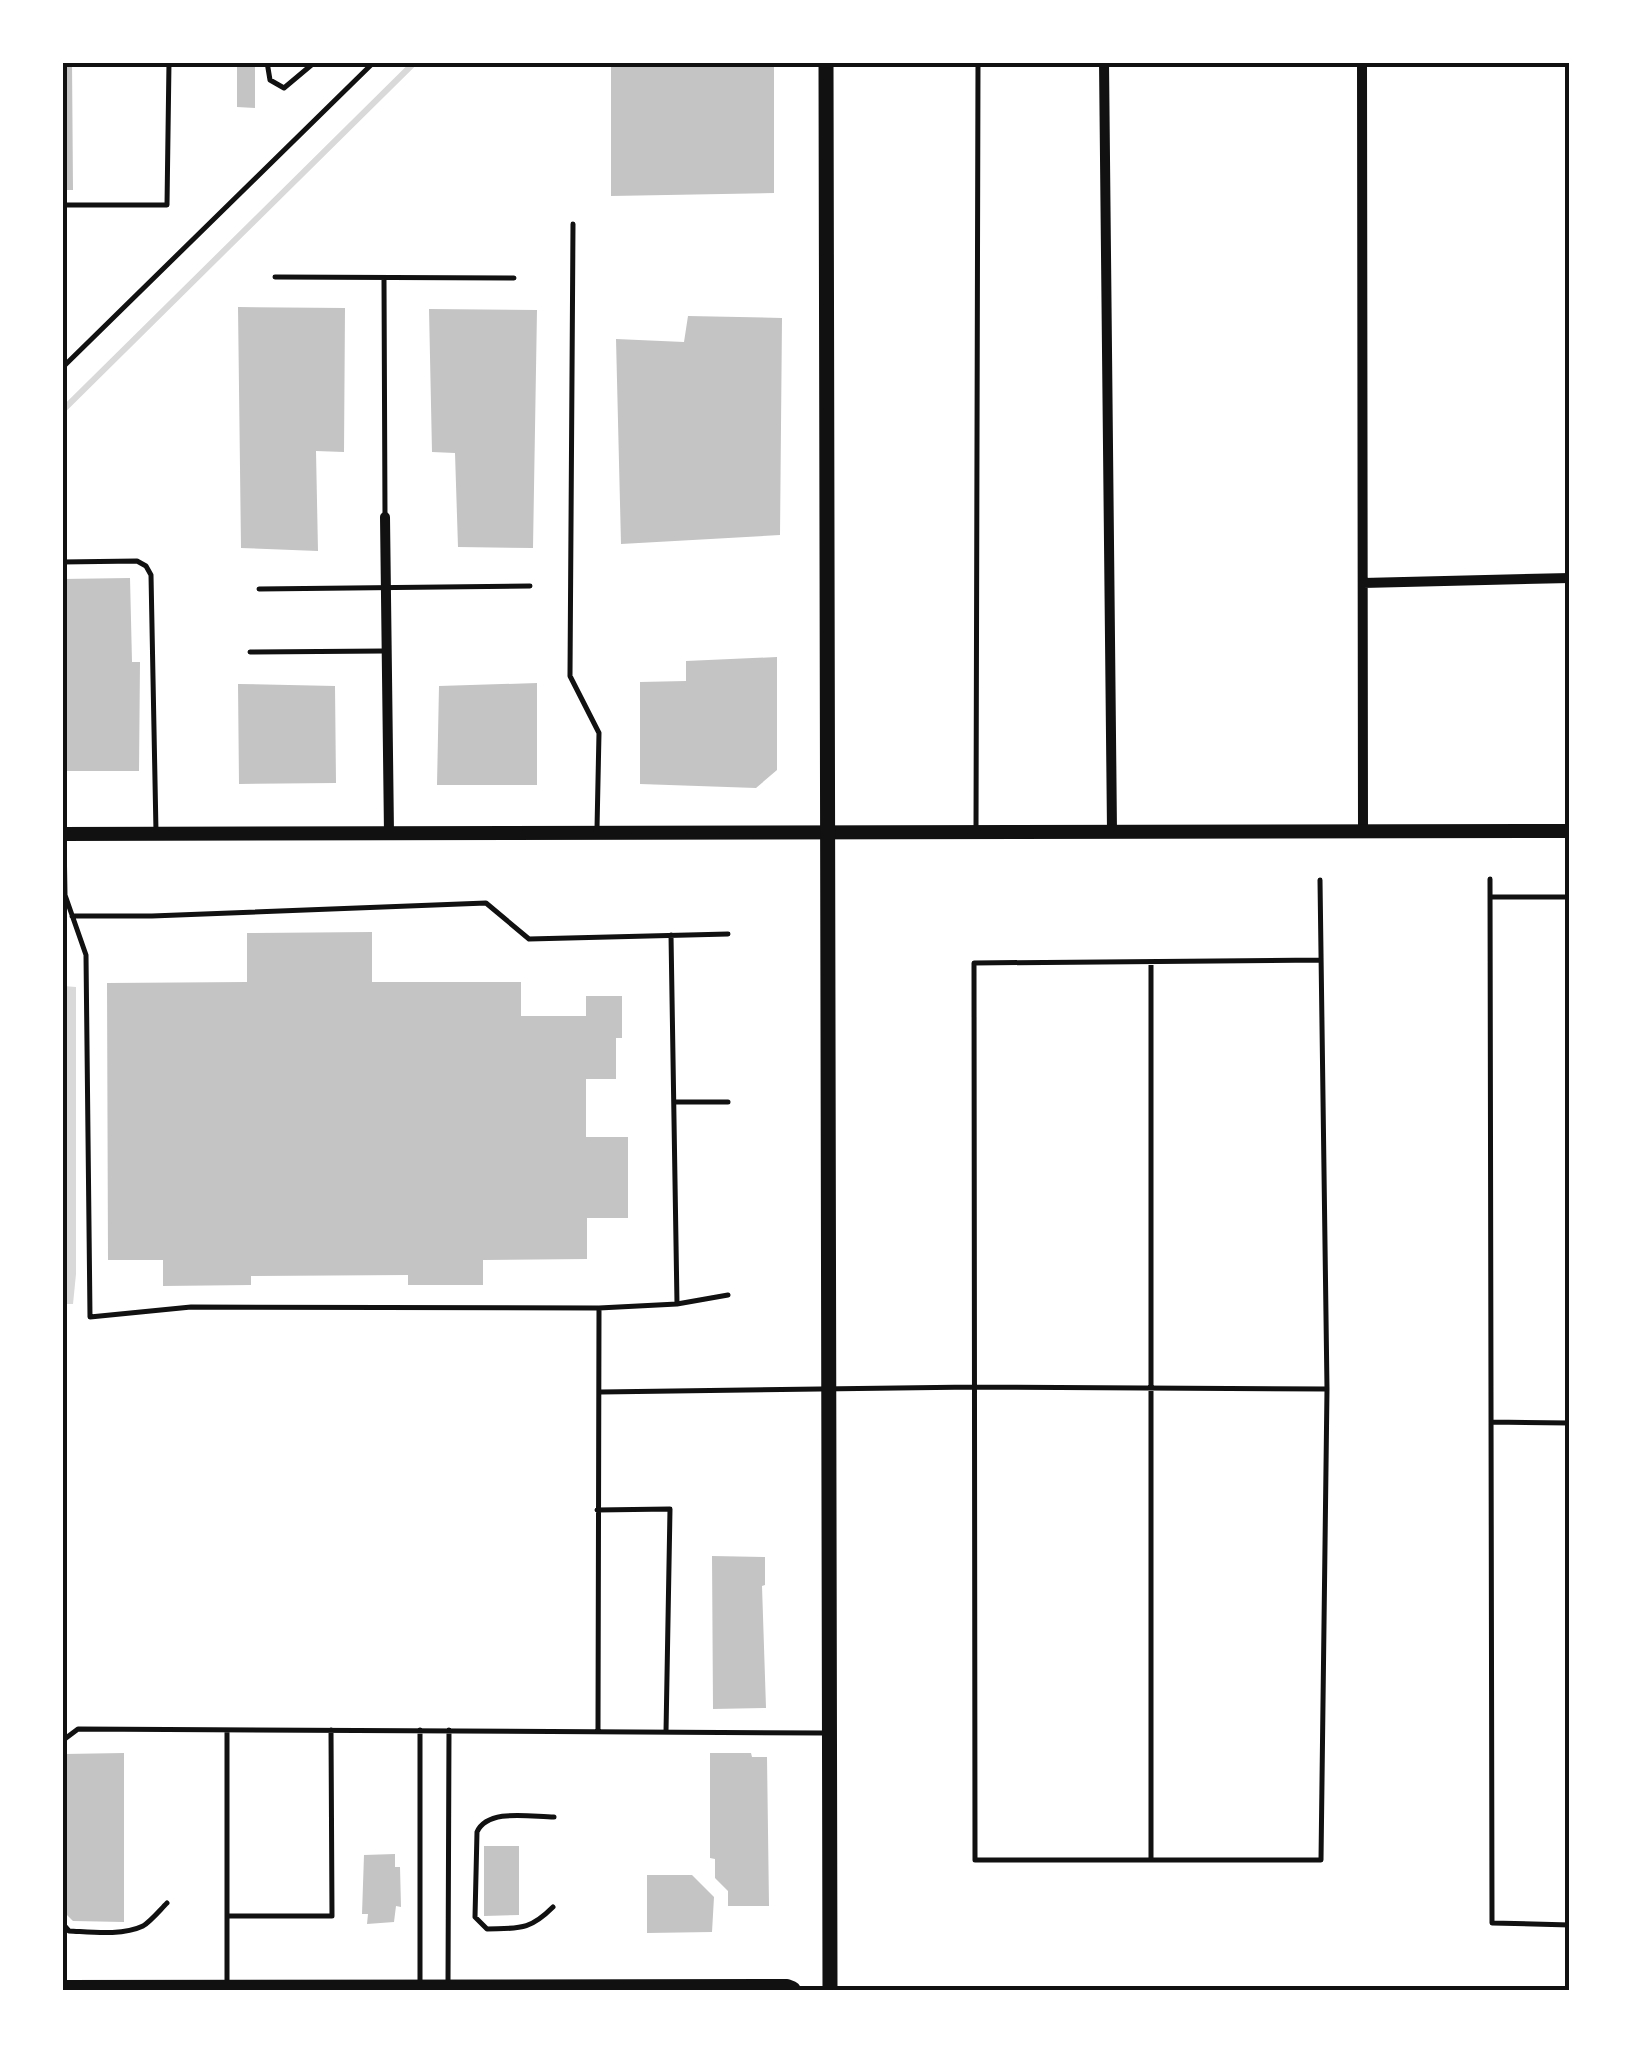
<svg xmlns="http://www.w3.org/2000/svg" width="1632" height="2053" font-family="'Playfair Display',serif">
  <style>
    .water { fill: #d9d9d9 }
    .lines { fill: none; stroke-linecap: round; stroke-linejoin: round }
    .stream { stroke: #d9d9d9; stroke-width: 6 }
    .building { fill: #c4c4c4 }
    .service { stroke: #111; stroke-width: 5 }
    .minor { stroke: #111; stroke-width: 10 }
    .tertiary { stroke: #111; stroke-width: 14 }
    .secondary { stroke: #111; stroke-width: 15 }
    .primary { stroke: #111; stroke-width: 18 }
    .neatline { fill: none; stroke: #111; stroke-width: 4 }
  </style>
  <rect width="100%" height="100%" fill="#fff"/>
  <path class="water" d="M63 986 76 987V1274L73 1304H63Z"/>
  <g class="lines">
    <path class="stream" d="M62 411 415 62"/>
  </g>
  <path class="building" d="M62 62H72L73 190H62Z
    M237 62H255V108L237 107Z
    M611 62H774V193L611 196Z
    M238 307 345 308 344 452 316 451 318 551 241 548Z
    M429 309 537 310 533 548 458 547 455 453 432 452Z
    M688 316 782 318 780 535 621 544 616 339 684 342Z
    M130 578 132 662H140L139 771H62V579Z
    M777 657V770L756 788 640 784V682L686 681V661Z
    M537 683V785H437L439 686Z
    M238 684 335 686 336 783 239 784Z
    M372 932V982H521V1016H586V996H622V1038H616V1079H586V1137H628V1218H587V1259L483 1260V1285H408V1275L251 1276V1285L163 1286V1260H108L107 983 247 982V933Z
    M712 1556 765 1557V1585L762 1586 766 1708 713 1709Z
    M124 1753V1922L73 1921 62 1910 64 1754Z
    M710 1753H751L752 1757H767L769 1906H728V1891L715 1878V1859L710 1858Z
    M484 1846H519V1915L484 1916Z
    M395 1854V1867H400L401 1907 396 1906 394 1922 367 1924 368 1914H362L364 1855Z
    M647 1875H692L714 1897 712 1932 647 1933Z"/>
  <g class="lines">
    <path class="service" d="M267 62 270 80 284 88 315 62
      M62 205H167L169 62
      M573 224 570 676 599 733 597 829
      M275 277 514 278
      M384 280 385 517
      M62 368 374 62
      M62 562 137 561 146 566 151 575 156 832
      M259 589 530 586
      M250 652 384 651
      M976 829 978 62
      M64 836 65 895 86 955 90 1317 191 1307 599 1308 598 1731
      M1490 879 1492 1923 1570 1925
      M1490 897H1570
      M72 916H152L486 903 529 939 728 934
      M671 935 677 1304
      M1321 960 974 963 975 1860H1321L1327 1389
      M1151 962V1859
      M674 1102H728
      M599 1308 677 1304 728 1295
      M601 1392 974 1387 1327 1389 1320 880
      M1491 1422 1570 1423
      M597 1510 670 1509 666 1732
      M62 1741 78 1729 825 1733
      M553 1907C529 1931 519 1928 487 1929L475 1917 477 1832C488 1808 531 1817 554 1817
      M229 1916H332L331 1730
      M62 1923 69 1931C91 1932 122 1936 143 1926 151 1921 160 1910 167 1903
      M420 1982V1730
      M448 1983 449 1730
      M227 1985V1731"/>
    <path class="minor" d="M1104 62 1112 831
      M1362 62 1363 832
      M385 517 389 833
      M1363 583 1570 578"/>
    <path class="tertiary" d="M62 834 1570 831"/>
    <path class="secondary" d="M826 62 830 1990"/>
    <path class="primary" d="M62 1989 787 1988 792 1990"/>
  </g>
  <rect width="1632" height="2053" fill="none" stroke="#ffffff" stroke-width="130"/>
  <rect x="65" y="65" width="1502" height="1923" class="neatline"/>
</svg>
